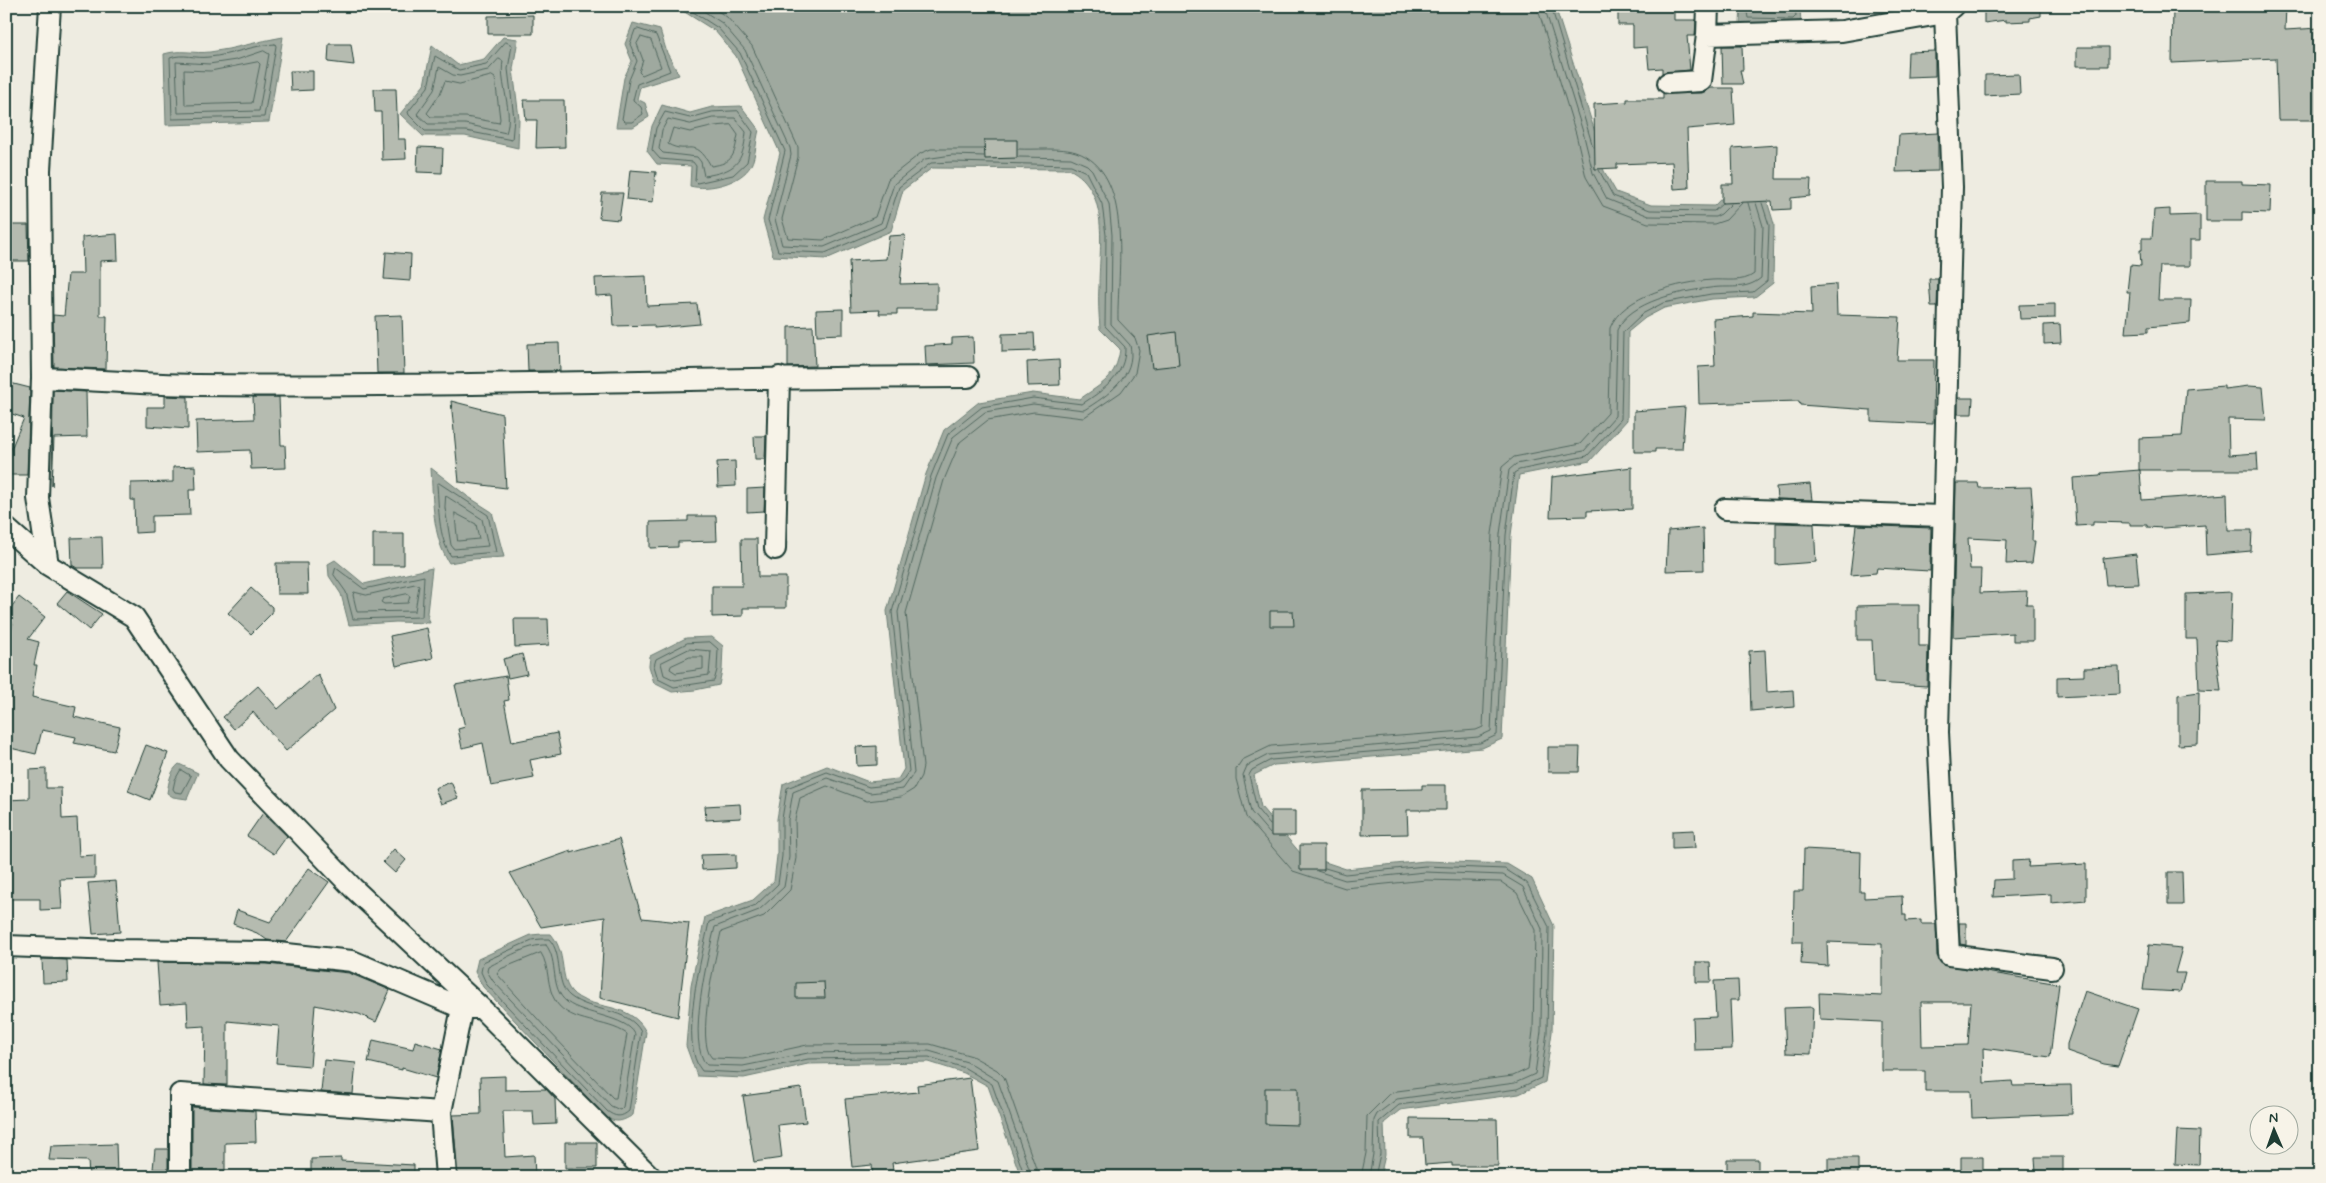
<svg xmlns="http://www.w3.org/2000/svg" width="2326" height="1183" font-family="Mynerve,sans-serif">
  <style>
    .water { fill: #9fa99f; stroke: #6c7e74 }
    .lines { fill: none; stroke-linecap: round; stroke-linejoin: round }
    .shore { stroke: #52685f; stroke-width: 1 }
    .building { fill: #b5bbb0; stroke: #1f3d34; fill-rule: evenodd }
    .minor-casing { stroke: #1f3d34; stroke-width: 24 }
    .minor { stroke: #f7f3e8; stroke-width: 20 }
  </style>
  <rect width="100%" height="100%" fill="#eeece1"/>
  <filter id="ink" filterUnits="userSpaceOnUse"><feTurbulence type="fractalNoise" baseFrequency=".02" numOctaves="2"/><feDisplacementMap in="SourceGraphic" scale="10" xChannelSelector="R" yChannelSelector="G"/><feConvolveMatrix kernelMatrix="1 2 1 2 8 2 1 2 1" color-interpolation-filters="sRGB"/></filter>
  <g filter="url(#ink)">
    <path class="water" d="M675 6H1555L1594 129 1604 171 1616 192 1651 205 1714 206 1743 176 1764 191 1774 224 1773 283 1755 297 1712 299 1664 308 1645 318 1628 332 1627 420 1590 461 1519 475 1511 535 1502 739 1482 748 1274 765 1254 775 1261 807 1301 854 1346 869 1425 861 1507 864 1532 879 1554 926 1552 1032 1545 1082 1519 1094 1400 1110 1384 1123 1385 1155 1380 1177H1021L988 1086 964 1073 929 1062 808 1064 744 1078 697 1076 686 1046 691 986 705 917 753 900 774 881 777 856V819L783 784 827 766 869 782 898 779 904 769 887 611 926 474 944 430 979 402 1033 393 1080 399C1102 383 1116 379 1120 349L1100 329C1099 315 1098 300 1099 286 1099 249 1111 189 1069 169L932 168 903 190 891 231 826 259 773 256 763 220 780 153 736 56 715 31Z
      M1741 6H1800L1801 24 1740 23Z
      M633 23 660 30 667 53 679 75 640 87 637 99 645 103 649 117 633 127H616L624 78 632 61 625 44Z
      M283 37 269 122 166 125 164 54C180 49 194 54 210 52 235 49 258 41 283 37Z
      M503 37 518 39 513 69 519 118 518 148 465 136H423L400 114 424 85 432 45 458 65 484 59Z
      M662 105 690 113 712 107 741 106 759 130C756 140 756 156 751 165 742 183 708 191 690 186L691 166 657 164 647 151 652 126Z
      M431 468 467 496 492 512 504 557 472 559 449 563C432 536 433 500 431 468Z
      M335 560 364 584 432 568 427 613 430 623 396 622 349 625 341 594 329 576 328 564Z
      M712 637 723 646 722 670 719 685 695 690 672 692 654 683 649 666 650 656 686 638Z
      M179 764 198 773 187 799 173 797 167 793C169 782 170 771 179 764Z
      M542 934H551C567 953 559 976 571 991 589 1012 629 999 646 1032L633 1115C621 1122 615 1124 604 1115L483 987 475 972 478 959 531 935Z"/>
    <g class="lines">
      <path class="shore" d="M684 6 718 28 740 53 785 151 768 220 778 251 825 253 886 227 899 187 931 163 953 162 1071 165 1086 172 1102 204 1106 235 1105 326 1125 347C1126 376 1103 390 1082 404L1033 398 982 407 948 434 931 476 892 612 909 771 902 781 898 784 869 787 827 772 787 788 782 819V856L778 884 756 905 709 922C702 957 678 1044 702 1071L744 1073 808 1059 929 1057 965 1068 992 1084 1025 1177
        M696 6 722 23 745 50 790 148 791 155 775 219 782 245 824 247 881 223 894 184 925 159 952 155 984 156
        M710 6 727 17 752 46 798 147V157L782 219 788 238 823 240 875 217 888 179 921 153 931 149H983
        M1537 6 1576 134 1586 177 1603 206 1648 223 1714 224 1726 220 1742 203
        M1544 6 1583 132 1593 173 1607 199 1649 216 1715 217 1721 214 1731 204
        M1551 6 1593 147
        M1746 6 1748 18 1793 19 1796 16 1795 6
        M638 29 656 35 670 71 637 84 633 100 641 107 643 114 632 122H625L622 119 629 80 637 61 630 44 635 30Z
        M641 37 651 40 661 67 642 75 639 72 643 60 637 44Z
        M506 42 512 45 508 69 514 118 512 140 466 131H425L409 115 408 112 428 87 435 56 459 70 486 64Z
        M275 44 276 46 264 117 172 119 170 58C183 53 196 59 209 57 232 55 253 45 275 44Z
        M264 51 269 54 259 111 178 113 176 62 209 64 236 60Z
        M499 59 503 61C499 84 514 111 506 133L465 124H428L417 114 434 90 439 67 453 75 460 76 488 70Z
        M258 62 260 64 252 103 185 105 184 70 210 71Z
        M492 76 495 78 500 119 499 123 466 117H431L427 113 440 94 445 81 459 84Z
        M738 111 753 132 747 162 733 175 697 183 695 181 696 166 693 162 660 159 652 150 656 128 665 112 690 118 712 112Z
        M713 118H735L746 132C743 164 735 171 704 176L701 162 697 157 663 153 659 149 662 130 668 119 690 124Z
        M731 125 738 135C734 155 734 163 711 166 694 135 689 156 668 144L673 128 690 132 715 126Z
        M1018 149C1034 150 1062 147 1076 152 1135 172 1117 272 1118 320L1135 338 1139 350 1135 373 1121 392 1083 418 1034 412 988 420 960 442 944 480 906 613 923 766 921 776 914 789 901 797 867 801 827 786 800 798 795 820 796 858 790 890 764 916 721 932C716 956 695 1042 712 1058L743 1059 807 1045 930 1044 972 1056 997 1070 1004 1077 1039 1177
        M1018 157 1071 158 1087 165 1092 170 1109 204 1112 235 1111 324 1130 345C1137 376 1107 396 1084 410L1033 404 985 412 953 437 936 478 898 612 914 773 903 789 870 793 827 778 793 792 788 820 789 857 784 887 759 910 715 927C708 955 686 1045 707 1065L743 1066 808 1053 929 1051 967 1062 998 1081 1032 1177
        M1599 170 1613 196 1650 210 1714 211 1722 204
        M439 483 488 515 496 552 451 556C438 537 439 508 437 485Z
        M446 496 482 519 488 546 454 549 451 545 445 508Z
        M455 513 476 524 479 539 458 541Z
        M336 568 364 589 424 576 422 617 353 619 346 592 334 575Z
        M416 584 419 586 415 611 357 612 353 595 354 592 366 595Z
        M407 594 410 596 408 603 384 604 381 602 383 599Z
        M710 642 718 649 717 670 714 681 674 687 658 679 654 666 656 659 687 643Z
        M689 649 711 651 709 675 675 680 664 675 661 663Z
        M690 657H703V669L676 673 670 669 671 666Z
        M181 770 191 776 182 793 175 792 173 789 175 780Z
        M1270 825 1257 809 1249 775 1252 770 1271 760 1480 743 1497 735 1506 535 1514 473 1519 470 1587 456 1621 419 1623 332 1642 314 1663 303 1711 294 1753 292 1767 281 1769 225 1762 203
        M1270 834 1251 812 1243 775 1247 766 1268 755 1478 737 1491 731 1500 534 1509 470 1516 464 1584 451 1615 416 1617 330C1630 301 1682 291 1710 288 1729 285 1745 291 1761 278L1763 226 1756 203
        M1325 868 1345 874 1425 866 1505 869 1527 883 1549 927 1547 1032 1541 1078 1517 1089 1399 1105 1379 1122 1380 1154 1375 1177
        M1317 871 1345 880 1425 872 1503 875 1523 887 1542 929 1541 1031 1535 1074 1515 1083 1397 1099 1377 1114 1374 1120 1373 1154 1369 1177
        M542 939H549C564 955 554 983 570 996 591 1013 628 1007 641 1032L629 1111C621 1118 615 1117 607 1111L487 985 481 972 483 962 532 940Z
        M546 945C559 961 549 988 567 1002 584 1015 626 1016 635 1034L623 1107 620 1110 611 1106 493 981 487 971 488 967C504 959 528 944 546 945Z
        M541 953C550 967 546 987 556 1002 571 1024 606 1019 627 1034L616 1098H613L545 1027 497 974 501 969Z
        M1361 1177 1366 1153 1367 1116 1388 1095 1397 1091 1513 1076 1528 1069 1533 1031 1535 930 1517 893 1501 882 1426 880 1345 888 1293 871 1246 817 1236 779V769L1242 760 1271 746 1476 730 1483 727 1492 534 1502 467 1514 457 1580 444 1608 413 1610 328C1622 295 1682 282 1712 280 1725 279 1743 283 1754 274L1755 227 1748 203"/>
    </g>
    <path class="building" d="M1618 6H1674V20H1696L1695 36H1687L1690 70 1662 73V68L1649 69 1647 47 1633 48V25H1618Z
      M1984 6H2041V16L2030 18V21L2006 22V20L1984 23Z
      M2183 6H2286L2285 30 2320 28V120H2278L2276 58 2172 63 2173 7Z
      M533 15V34H488V16Z
      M329 44H351L354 65 328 62Z
      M1722 46H1742L1743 70H1740L1743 84H1723Z
      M2077 47H2108V66H2077Z
      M1935 51V76L1907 77 1908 52Z
      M290 71H313V90L291 91Z
      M2019 74 2020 94 1985 96V75Z
      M1711 88H1733L1735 125 1687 129 1689 188 1674 189 1672 162 1617 164V168L1595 169 1594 104 1627 102V99H1663V93H1702Z
      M374 89H396L398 139H405L406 159 382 160 381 112H375Z
      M524 100H564L565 147 536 148 537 120H526Z
      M1938 133V171L1896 172 1899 135Z
      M984 140H1017V158L985 159Z
      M1777 145 1776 179H1811L1810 196 1791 198V209L1773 210 1772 201 1722 203V184H1733L1732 148Z
      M418 147 443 148 442 173 417 172Z
      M630 170 656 172 653 202 627 199Z
      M2206 181H2242V184L2271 185 2270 213 2242 212V221H2206Z
      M602 193H623L619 220 599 218Z
      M2170 209V216L2200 215V240H2190V266H2160L2158 300H2191L2190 323 2148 327V332L2126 333 2130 292H2127L2130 265 2141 266 2140 250H2142V238H2152L2154 210Z
      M6 225H28L29 261H6Z
      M117 234 118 260 100 261V316H107L106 369 54 367 53 315 64 316 68 274H83L82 237Z
      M905 235 900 284 937 283V309H897V314H879L880 310 851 311 849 261 886 259 889 236Z
      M386 252 411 254 410 281 384 279Z
      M646 276 647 306 697 304 700 324 654 328V325L614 326 612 295 596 296 595 278Z
      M1929 279H1938L1937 307H1931Z
      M1836 284 1837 315 1900 317 1897 360H1934L1933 424 1871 421V410L1800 405 1799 401 1699 404 1698 367 1715 366 1713 319 1753 316V312L1812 314 1811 286Z
      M2055 304V318L2020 319 2019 305Z
      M843 309V334L817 335 816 310Z
      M402 315 404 373H377L375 316Z
      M2060 324 2061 343 2044 344V325Z
      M813 326 815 366 788 367V327Z
      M1176 332 1179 365 1152 368 1148 336Z
      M1034 333 1035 351 1002 352V334Z
      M973 337 974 363 926 365 925 346 952 344V338Z
      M559 343 560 371H528L527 344Z
      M1059 360 1060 385 1028 386 1027 362Z
      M6 382 30 388 27 475H6V461L24 418 6 412Z
      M2224 386V389L2249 386 2263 387 2266 420 2228 419 2229 455 2257 453 2258 470H2139V438L2182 436 2186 389Z
      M53 390 86 392 87 437 54 438 52 486Z
      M165 396 188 397V429L147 426V407H165Z
      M253 397H279L281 445H285L286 468 251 469 250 450 197 452 196 421 254 419Z
      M1958 398H1973L1972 414H1958Z
      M451 401 502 414 506 488 459 482Z
      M1685 407 1682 449H1655V452H1634V411Z
      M754 436H766L765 459H755Z
      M735 461 736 486 718 487 717 462Z
      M195 466 196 490H189L190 515 152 516V532L135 533 134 500H131V483L173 482V467Z
      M1632 467V509L1587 511V516L1550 517 1552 477Z
      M2140 470 2142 500 2227 494 2228 530H2252L2251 551 2206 555 2205 525 2163 528 2147 527V525H2130V523L2093 522V525L2076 526 2073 478 2100 476 2101 473Z
      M1956 483H1978L1979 488 2031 487 2033 511 2032 541H2035L2032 563 2006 564 2007 540 1968 538 1970 569H1981L1980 593 2027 591 2026 604H2033V641H2013V633L1953 637Z
      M1810 484 1812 500 1777 499 1776 487Z
      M765 488 764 511 747 512V489Z
      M688 516H716L717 541 678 542V547L650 548V522L688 521Z
      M1776 523 1814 524 1816 562 1776 565Z
      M1856 525 1931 528 1930 571 1877 568 1876 573 1850 575Z
      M1703 528 1704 570 1666 571 1668 531Z
      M373 534H404V565H373Z
      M102 537 103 568H77L72 565 71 538Z
      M741 539H757L758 577H786V608H743V616L712 617V586H742Z
      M2136 554 2139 584 2106 585 2103 558Z
      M276 563H307L308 594H277Z
      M251 588 272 607V613L251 634 228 613Z
      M67 591 102 614 89 630 57 603Z
      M2232 592 2230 641 2215 640 2221 691 2199 690 2197 639H2186V594Z
      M19 597 45 617 28 639 39 642 34 665H37L32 697 76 707 74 717 120 727 114 751 74 743 76 737 42 730 36 754 6 747V656L13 623 6 618V614Z
      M1891 605H1919V646H1928L1927 686 1874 683 1872 640H1857V606Z
      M1270 611H1293L1294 626H1270Z
      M514 619H548L549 645 515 647Z
      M427 628 433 658 396 666 390 636Z
      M1765 650 1767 692 1793 690 1794 707 1751 711 1749 651Z
      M522 654 527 674 508 678 503 659Z
      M2119 667 2120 694 2057 697V677L2084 676V668Z
      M318 674 334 710 286 751 253 712 234 729 223 717 258 686 278 709Z
      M506 676 509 700 504 701 512 742 557 733 561 754 530 760 534 778 491 786 483 743 462 748 458 729 465 727 455 685Z
      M2199 692 2198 744 2178 745V695Z
      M146 745 168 753 150 800 128 791Z
      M877 746V765L857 766 856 747Z
      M1548 747H1580L1579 772H1548Z
      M46 769V788H61L62 819 77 818 79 856 95 855V878L60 879 62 909 40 910V899H7L6 800 29 799V770Z
      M451 782 458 798 441 804 435 788Z
      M1422 785H1446V810H1407L1408 834 1362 835V790L1422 789Z
      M740 804 741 818 706 820 705 806Z
      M1271 811H1295V836H1271Z
      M263 813 287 836 274 854 247 836Z
      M1694 830 1695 848 1672 849V831Z
      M619 839 642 918 689 923 678 1017 600 998 605 917 541 927 510 873 571 851V853Z
      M1300 845H1324V870H1300Z
      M394 849 406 860 395 873 383 862Z
      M1804 849 1861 852 1860 892H1864V898L1902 896 1903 915H1906V921L1921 920V924H1936L1937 956 1943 965 2059 984 2050 1057 1983 1048 1984 1083 2012 1081 2013 1086 2071 1085 2072 1114 1972 1118 1971 1091H1925V1071H1882V1022L1820 1019 1819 993 1882 996V944L1827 942 1828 966 1801 964 1802 942H1793L1794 891H1803ZM1921 1002H1971L1968 1045 1922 1046Z
      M736 854V868L702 870 701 855Z
      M2029 860 2028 867 2086 864V900L2051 903V894L1993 897 1994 880 2012 879V861Z
      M309 868 329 882 286 942 267 940 257 933 233 924 237 910 270 922Z
      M2168 872H2182L2183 905H2168Z
      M116 881 120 932 93 934 88 883Z
      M1959 923H1966V945L1960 944Z
      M2149 945 2182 948 2175 973H2185L2180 992 2143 990Z
      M42 959 67 960 68 982 43 983Z
      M157 962 267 964 349 973 390 990 376 1022 359 1014 315 1005 310 1066 276 1063 279 1026 227 1021V1085L204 1084 205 1026 188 1027 187 1003 160 1005Z
      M1696 962H1710L1711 982H1696Z
      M1738 980 1739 1000H1730L1732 1049 1694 1050 1693 1018 1716 1017 1714 981Z
      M824 982 825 998H796V983Z
      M2085 991 2138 1009 2118 1066 2104 1064 2067 1051V1044Z
      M1813 1007 1811 1054 1786 1053 1784 1008Z
      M373 1040 413 1049 415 1041 442 1049 436 1078 402 1068V1070L368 1062Z
      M324 1060 356 1063 353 1094 321 1092Z
      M505 1076V1090L546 1089 555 1099 556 1124 534 1125 533 1111H503L505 1157 534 1155 535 1177H458L453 1115 481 1114 480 1077Z
      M970 1078 979 1151 892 1163 894 1177H873L872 1165 852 1167 845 1099 918 1092 917 1085Z
      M801 1088 806 1122 778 1125 782 1158 754 1162 743 1096Z
      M1265 1088H1298V1125L1265 1124Z
      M192 1107 255 1111 256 1142 225 1143V1176H192Z
      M1410 1118 1497 1119 1498 1166H1452V1163L1425 1165 1423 1138H1410Z
      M2177 1130 2200 1131 2199 1165 2175 1164Z
      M565 1142H597V1168H565Z
      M116 1144 117 1175 89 1176 88 1161 49 1160 51 1146Z
      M155 1149H168V1169H153Z
      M1961 1157H1983V1171L1961 1172Z
      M2035 1157H2063V1174H2036Z
      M341 1158V1161L414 1165V1177H311V1159Z
      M1828 1158H1858V1177H1828Z
      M1727 1159H1758V1175L1727 1174Z"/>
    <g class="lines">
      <g class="minor-casing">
        <path id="minor" d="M1708 6 1707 35 1842 31 1945 13
          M1953 6 1945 13 1952 187 1938 732 1949 955 2052 968
          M1668 83 1701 81 1707 35
          M42 378C93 380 144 384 196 385 453 388 710 377 968 377
          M1725 509 1942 516
          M6 528 48 565 134 617 229 759 353 888 481 1008 651 1177
          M775 549 779 377
          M48 565 38 498 42 378 40 170 50 6
          M6 946 117 950 268 952 352 961 462 1008H481
          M180 1177V1094L441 1112
          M446 1177 441 1112 462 1008"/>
      </g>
      <use href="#minor" class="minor"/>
    </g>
  </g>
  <rect width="2326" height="1183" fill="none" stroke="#f7f3e8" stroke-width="25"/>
  <rect x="12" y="12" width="2301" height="1158" fill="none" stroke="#1f3d34" stroke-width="2" filter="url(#ink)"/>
  <g transform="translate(2274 1130) rotate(358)"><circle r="24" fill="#f7f3e8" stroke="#a1aaa0"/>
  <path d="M0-4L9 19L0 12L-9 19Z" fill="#1f3d34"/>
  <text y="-8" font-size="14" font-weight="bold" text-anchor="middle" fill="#1f3d34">N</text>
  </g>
</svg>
